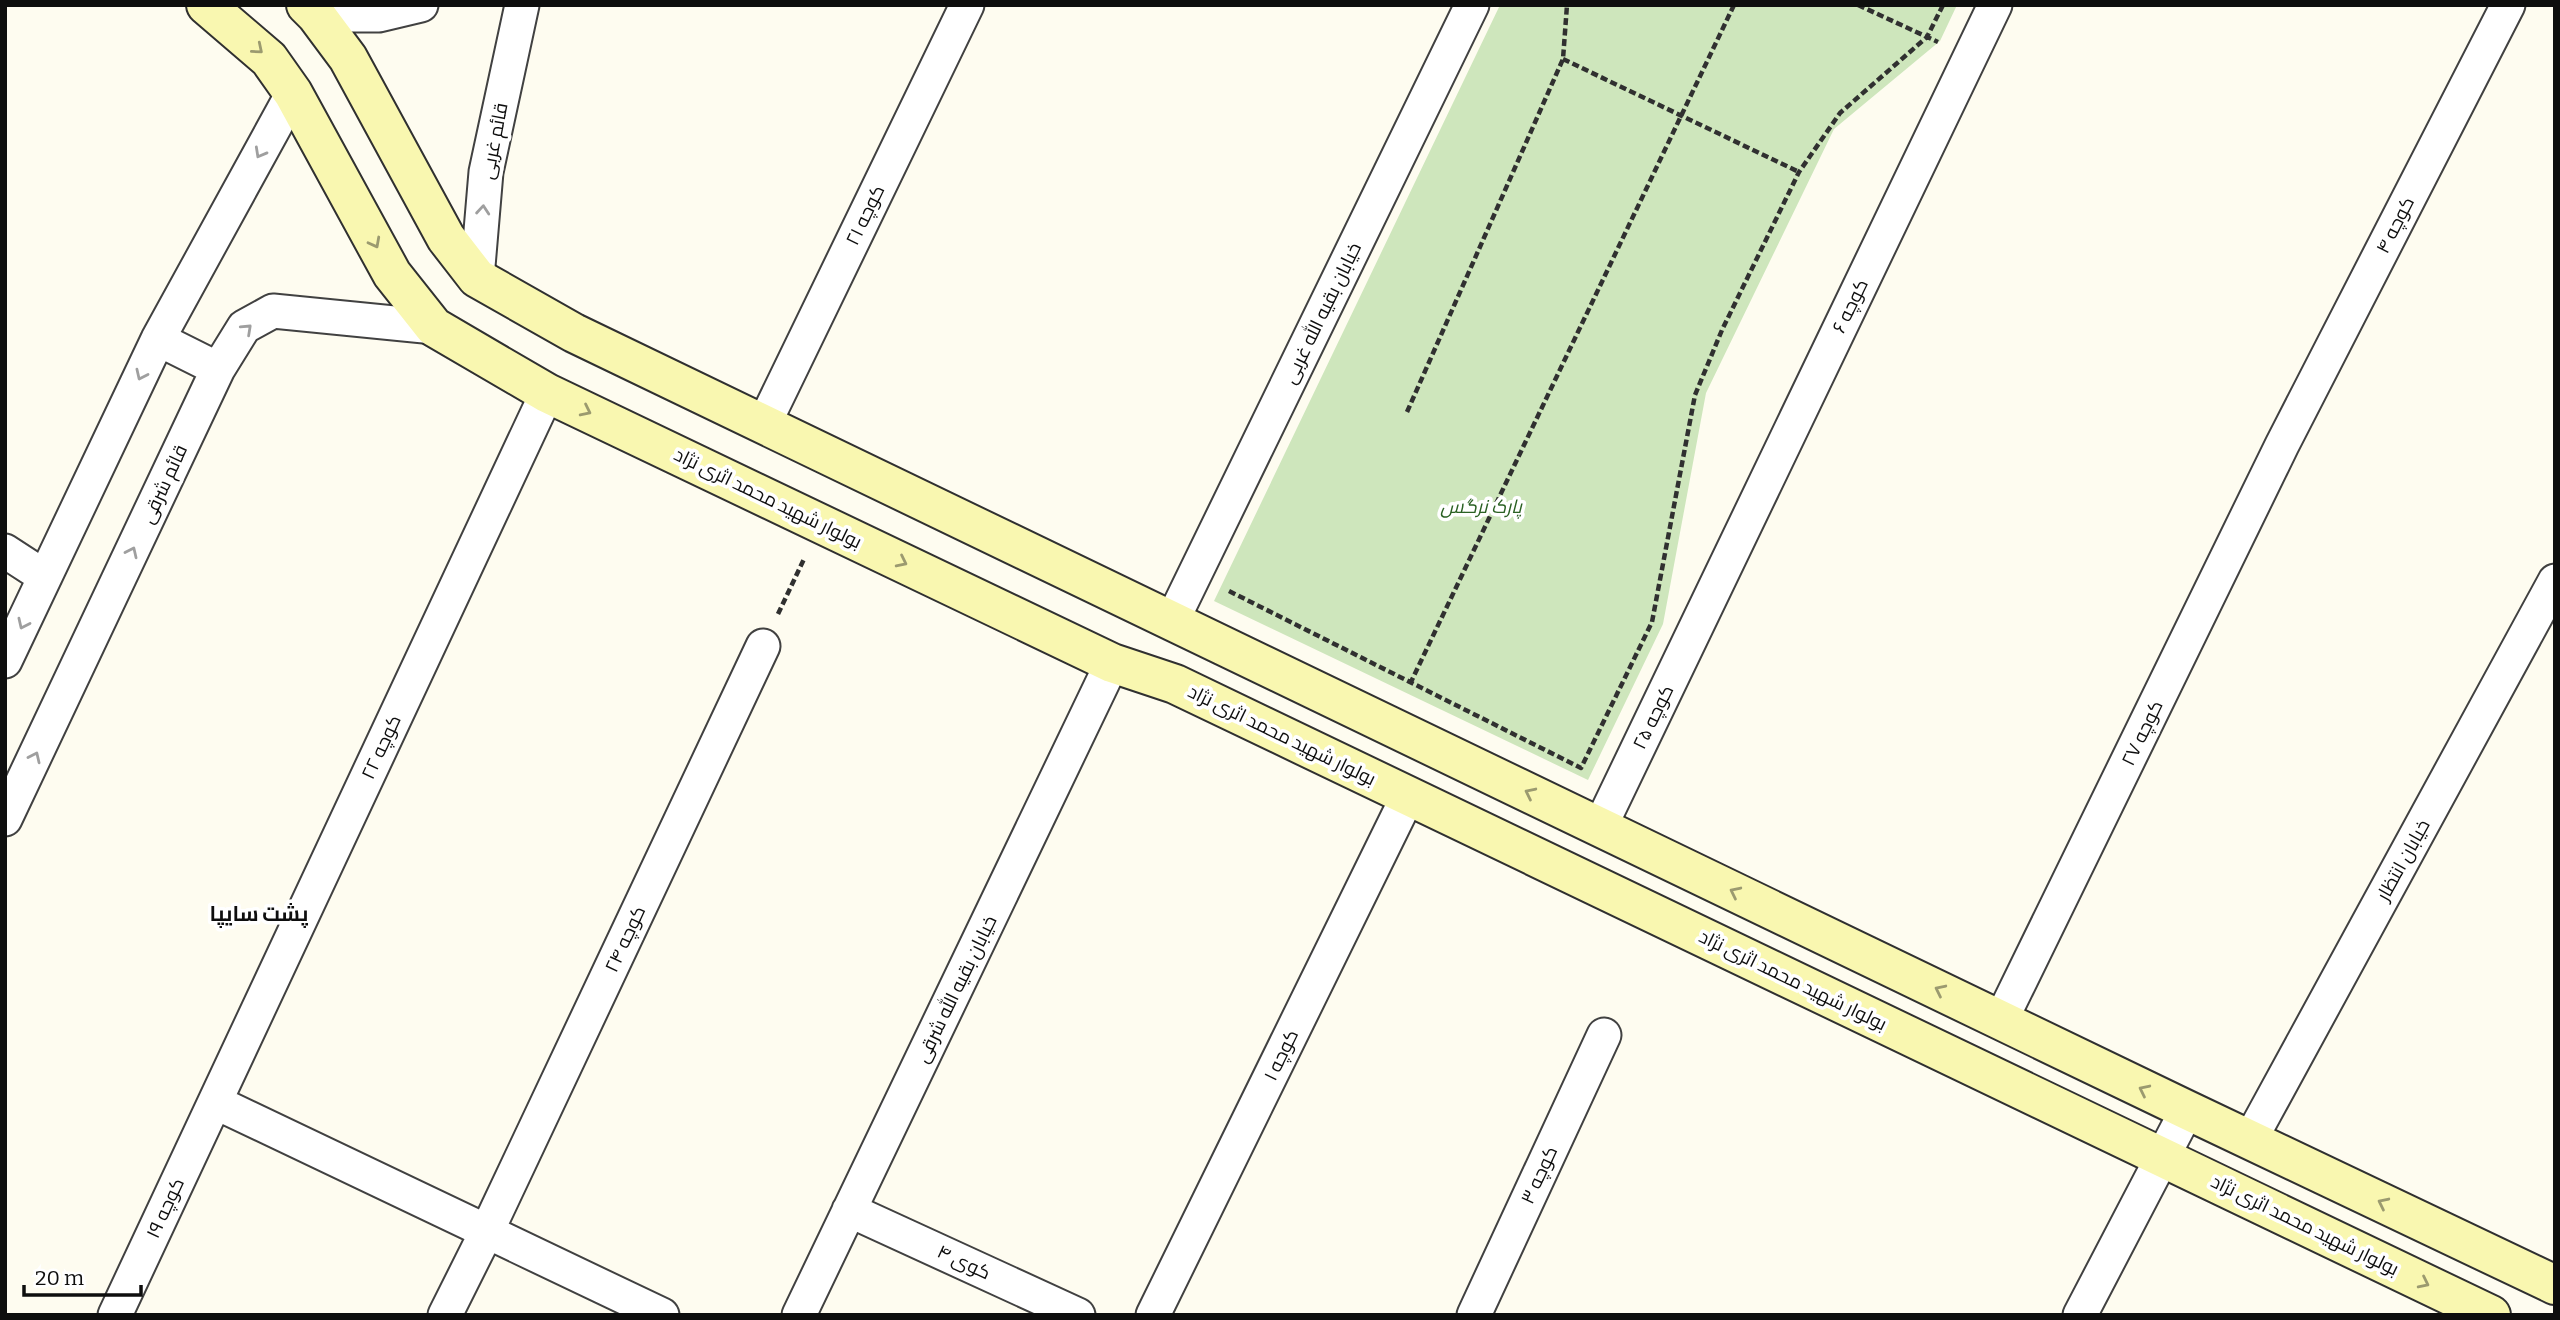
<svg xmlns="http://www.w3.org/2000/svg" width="2560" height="1320" font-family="Bitter,Cairo,serif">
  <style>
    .green { fill: #cee6bc }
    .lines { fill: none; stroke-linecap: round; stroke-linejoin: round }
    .street-casing { stroke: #414141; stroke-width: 37 }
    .secondary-casing { stroke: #303030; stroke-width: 42 }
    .path { stroke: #303030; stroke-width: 4.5; stroke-dasharray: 7 3.5; stroke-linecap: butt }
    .street { stroke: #fff; stroke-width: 33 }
    .secondary { stroke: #f9f7b0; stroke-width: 38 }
    .oneway { stroke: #9b9a6f }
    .oneway2 { stroke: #9f9f9f }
    .labels { text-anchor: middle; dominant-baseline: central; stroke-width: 7; stroke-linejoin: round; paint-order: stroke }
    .street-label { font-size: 19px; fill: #0e0e0e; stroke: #fff }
    .park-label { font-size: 19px; font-style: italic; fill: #2a6123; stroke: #fff }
    .neighbourhood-label { font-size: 21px; font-weight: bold; fill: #0e0e0e; stroke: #fff }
  </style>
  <rect width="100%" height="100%" fill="#fefcf0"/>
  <path class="green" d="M1500 5H1957L1940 41 1834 129 1706 393 1663 624 1588 780 1214 601Z"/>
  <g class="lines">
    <g class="street-casing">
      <path id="street" d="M316 15H379L421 5
        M477 278 486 172 522 5
        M158 339 218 369
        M764 424 967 5
        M5 551 45 577
        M1172 621 1472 5
        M5 661 158 339 293 93
        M5 819 218 369 244 327 273 311 434 327
        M1600 827 1995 5
        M2001 1020 2282 445 2508 5
        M215 1102 662 1315
        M2250 1140 2555 581
        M849 1210 1078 1315
        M115 1315 547 393
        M445 1315 487 1231 763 646
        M799 1315 1112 663
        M1153 1315 1408 796
        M1474 1315 1604 1035
        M2080 1315 2187 1110"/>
    </g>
    <g class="secondary-casing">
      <path id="secondary" d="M206 5 269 59 293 93 392 274 434 327 547 393 1112 663 1175 684 2491 1315
        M306 5 316 15 348 58 446 238 477 278 574 333 2187 1110 2555 1285"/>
    </g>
    <path class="path" d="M1858 5 1938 42
      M1563 59 1799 172
      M1407 412 1563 59 1567 5
      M1229 591 1581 768 1652 622 1695 395 1722 330 1799 172 1840 113 1927 37 1943 5
      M778 614 804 559
      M1410 684 1734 5"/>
    <use href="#street" class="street"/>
    <use href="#secondary" class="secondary"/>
  </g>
  <defs><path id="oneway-chevron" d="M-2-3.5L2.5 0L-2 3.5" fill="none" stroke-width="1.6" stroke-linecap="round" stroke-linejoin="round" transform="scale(1.75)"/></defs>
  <g class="oneway">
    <use href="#oneway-chevron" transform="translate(258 49) rotate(40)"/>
    <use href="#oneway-chevron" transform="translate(375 243) rotate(62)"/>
    <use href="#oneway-chevron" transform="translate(586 411) rotate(26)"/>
    <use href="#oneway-chevron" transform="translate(902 562) rotate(26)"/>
    <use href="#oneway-chevron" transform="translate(1530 793) rotate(-154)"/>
    <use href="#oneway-chevron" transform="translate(1735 892) rotate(-154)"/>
    <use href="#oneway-chevron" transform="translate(1940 990) rotate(-154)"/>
    <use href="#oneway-chevron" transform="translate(2144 1090) rotate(-154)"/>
    <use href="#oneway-chevron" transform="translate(2383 1203) rotate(-154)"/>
    <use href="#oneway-chevron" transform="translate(2424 1283) rotate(26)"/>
  </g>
  <g class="oneway2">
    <use href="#oneway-chevron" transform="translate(260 153) rotate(119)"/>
    <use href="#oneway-chevron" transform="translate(483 210) rotate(-85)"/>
    <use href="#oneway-chevron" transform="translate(247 329) rotate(-43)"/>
    <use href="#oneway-chevron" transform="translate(141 375) rotate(115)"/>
    <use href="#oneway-chevron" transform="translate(132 552) rotate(-65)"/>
    <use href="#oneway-chevron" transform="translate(23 624) rotate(115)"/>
    <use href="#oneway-chevron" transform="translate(35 757) rotate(-65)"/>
  </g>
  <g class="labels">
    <g class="street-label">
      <text transform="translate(494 141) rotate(-79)">قائم غربی</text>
      <text transform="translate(865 215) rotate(-64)">کوچه ۲۱</text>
      <text transform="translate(2395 225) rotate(-63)">کوچه ۴</text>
      <text transform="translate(1850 306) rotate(-64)">کوچه ۶</text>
      <text transform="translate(1322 313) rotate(-64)">خیابان بقیه الله غربی</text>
      <text transform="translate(164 484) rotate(-65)">قائم شرقی</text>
      <text transform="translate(768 498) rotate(26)">بولوار شهید محمد اثری نژاد</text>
      <text transform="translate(1653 717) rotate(-64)">کوچه ۲۵</text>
      <text transform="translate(2142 733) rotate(-64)">کوچه ۲۷</text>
      <text transform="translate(1282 735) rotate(26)">بولوار شهید محمد اثری نژاد</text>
      <text transform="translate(381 747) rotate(-65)">کوچه ۲۲</text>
      <text transform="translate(2403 860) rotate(-61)">خیابان انتظار</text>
      <text transform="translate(625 939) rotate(-65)">کوچه ۲۴</text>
      <text transform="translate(1793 980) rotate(26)">بولوار شهید محمد اثری نژاد</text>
      <text transform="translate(956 989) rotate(-64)">خیابان بقیه الله شرقی</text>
      <text transform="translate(1281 1055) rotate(-64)">کوچه ۱</text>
      <text transform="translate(1539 1175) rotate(-65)">کوچه ۳</text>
      <text transform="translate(165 1208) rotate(-65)">کوچه ۱۹</text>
      <text transform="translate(2305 1225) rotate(26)">بولوار شهید محمد اثری نژاد</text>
      <text transform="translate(964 1262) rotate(25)">کوی ۴</text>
    </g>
    <g class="park-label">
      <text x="1481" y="506">پارک نرگس</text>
    </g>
    <g class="neighbourhood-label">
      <text x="259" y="914">پشت سایپا</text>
    </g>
  </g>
  <rect width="2560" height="1320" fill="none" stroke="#0e0e0e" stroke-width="14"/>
  <path d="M24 1285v10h117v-10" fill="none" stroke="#0e0e0e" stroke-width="3.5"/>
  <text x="35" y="1285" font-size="21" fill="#0e0e0e" stroke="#ffffff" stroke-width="5" paint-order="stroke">20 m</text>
</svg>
